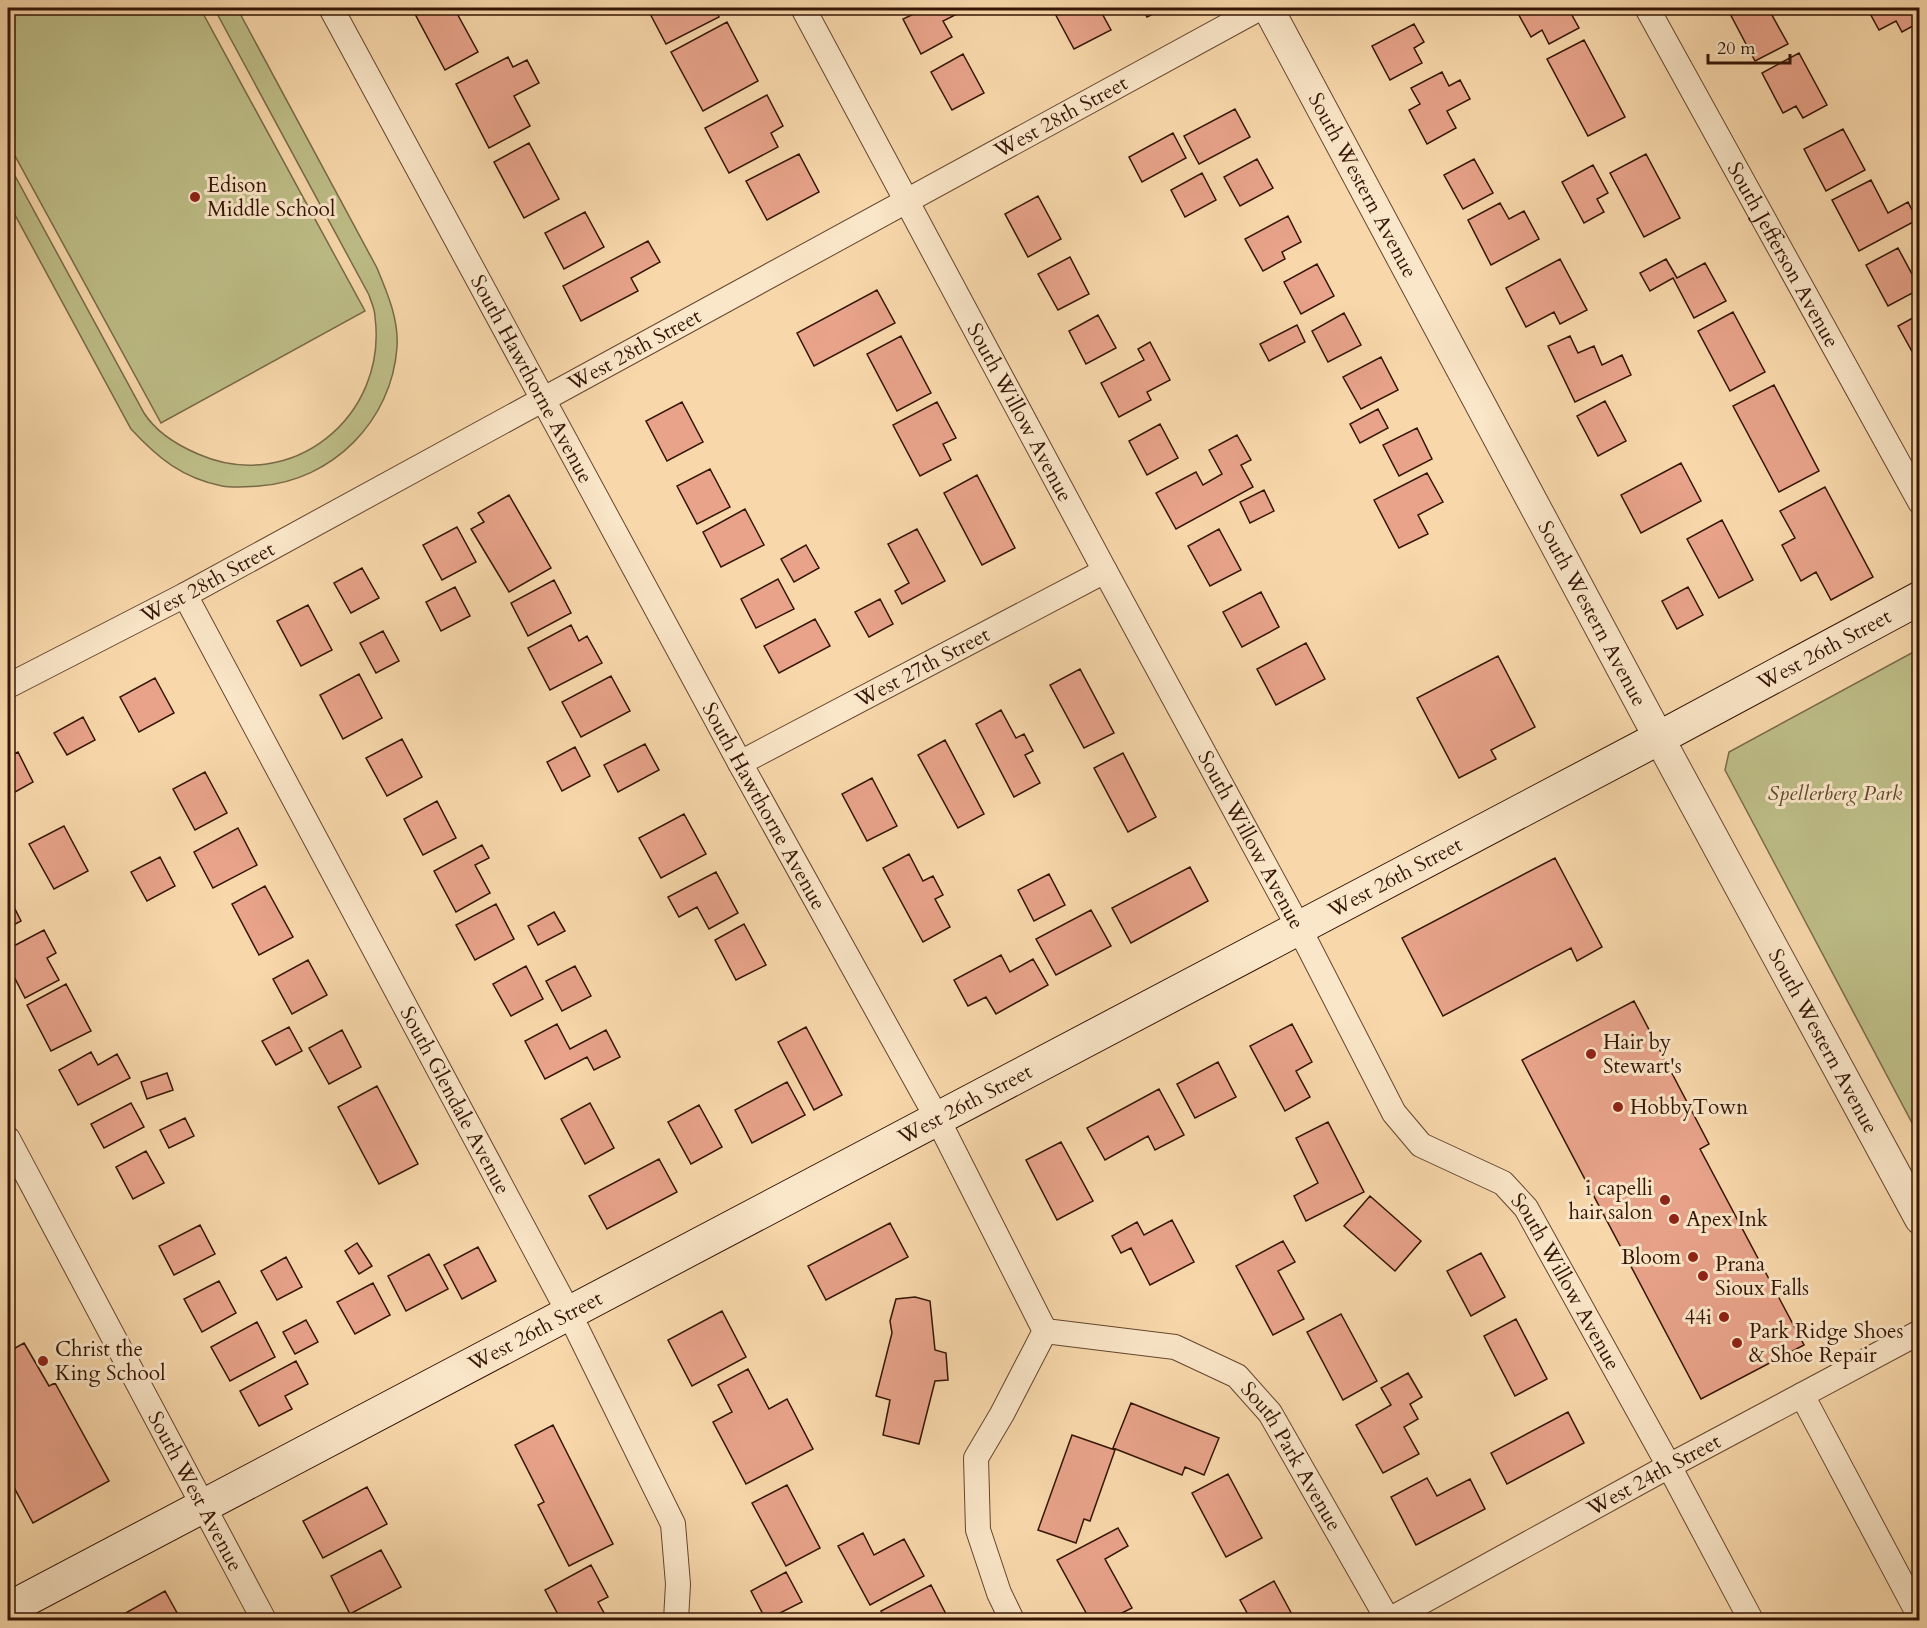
<svg xmlns="http://www.w3.org/2000/svg" width="1927" height="1628" font-family="Cardo,serif">
  <style>
    .green { fill: #bebe88; stroke: #796a46; stroke-width: 1.5 }
    .building { fill: #e8a38a; stroke: #341504; stroke-width: 1.5 }
    .lines { fill: none; stroke-linecap: round; stroke-linejoin: round }
    .minor-casing { stroke: #65462e; stroke-width: 26 }
    .tertiary-casing { stroke: #65462e; stroke-width: 32 }
    .secondary-casing { stroke: #341504; stroke-width: 35 }
    .minor { stroke: #fae6c8; stroke-width: 24 }
    .tertiary { stroke: #fae6c8; stroke-width: 30 }
    .secondary { stroke: #fae6c8; stroke-width: 33 }
    .poi-dot { fill: #8f2418; stroke: #fae6c8; stroke-width: 2 }
    .labels { text-anchor: middle; dominant-baseline: central; stroke-width: 6; stroke-linejoin: round; paint-order: stroke }
    .street-label { font-size: 21px; fill: #341504; stroke: #fae6c8 }
    .poi-label { font-size: 21px; fill: #341504; stroke: #fae6c8; text-anchor: start }
    .park-label { font-size: 21px; font-style: italic; fill: #5d482c; stroke: #fae6c8 }
  </style>
  <rect width="100%" height="100%" fill="#f8d8ab"/>
  <filter id="stains"><feTurbulence type="fractalNoise" baseFrequency=".00333" numOctaves="4"/><feColorMatrix values="0 0 0 0 .2 0 0 0 0 .09 0 0 0 0 .02 0 0 0 .5 -.17"/></filter>
  <radialGradient id="worn" r=".72"><stop offset=".6" stop-color="#630" stop-opacity="0"/><stop offset="1" stop-color="#630" stop-opacity=".3"/></radialGradient>
  <path class="green" d="M8 8H200L365 311 161 423 8 143Z
    M214 8H237L377 268C387 292 399 320 397 347 392 421 332 481 259 486 247 487 233 488 222 486 182 478 158 458 131 429L8 202V163L144 413C156 432 177 445 198 454 291 495 388 417 375 317 375 309 371 302 369 295Z
    M1919 649V1136L1725 770 1729 752Z"/>
  <path class="building" d="M426 8H454L478 52 445 70 415 14Z
    M647 8H714L719 17 666 44Z
    M926 8H961L963 11 943 21 952 37 921 54 903 19Z
    M1052 8H1099L1111 30 1074 49Z
    M1142 8H1165L1147 17Z
    M1515 8H1568L1579 28 1549 44 1542 30 1531 37Z
    M1727 8H1768L1788 44 1755 61Z
    M1867 8H1920V22L1902 32 1896 21 1879 30Z
    M727 22 758 81 703 111 671 52Z
    M1414 24 1424 42 1414 48 1422 63 1390 80 1372 46Z
    M1584 40 1625 117 1588 136 1547 59Z
    M1799 53 1827 105 1803 118 1796 106 1783 113 1762 73Z
    M963 54 984 93 952 110 931 72Z
    M508 57 513 67 527 60 539 83 514 96 530 126 489 148 456 84Z
    M1442 72 1449 86 1460 80 1470 99 1447 111 1456 128 1427 144 1409 110 1420 104 1411 88Z
    M767 95 783 126 771 133 778 147 729 173 705 128Z
    M1235 109 1250 137 1199 164 1184 136Z
    M1843 129 1865 170 1826 191 1804 149Z
    M1173 133 1186 158 1142 182 1129 157Z
    M529 143 559 199 524 218 494 162Z
    M799 154 819 192 767 220 746 181Z
    M1646 154 1680 218 1644 237 1610 173Z
    M1257 159 1273 188 1240 206 1224 177Z
    M1474 159 1493 193 1463 209 1444 175Z
    M1593 165 1608 193 1597 199 1604 212 1584 223 1562 182Z
    M1202 173 1216 200 1185 217 1171 190Z
    M1871 180 1888 213 1908 202 1917 220 1859 251 1832 200Z
    M1038 196 1061 239 1028 257 1005 214Z
    M1500 203 1509 219 1524 211 1539 239 1491 265 1468 220Z
    M585 212 604 247 564 269 545 233Z
    M1288 216 1301 242 1282 252 1285 259 1263 271 1245 239Z
    M648 241 660 262 631 278 638 291 581 321 563 286Z
    M1898 248 1920 289 1888 306 1866 265Z
    M1070 257 1089 294 1058 310 1038 274Z
    M1560 259 1587 310 1560 324 1554 312 1526 327 1506 288Z
    M1666 259 1677 278 1705 263 1726 301 1694 318 1673 278 1650 291 1640 273Z
    M1317 264 1334 296 1301 314 1284 282Z
    M877 290 895 323 814 366 797 333Z
    M1733 312 1765 372 1730 391 1698 331Z
    M1344 313 1361 345 1328 362 1312 331Z
    M1920 314V366L1898 326Z
    M1098 315 1116 348 1086 364 1069 331Z
    M1297 325 1305 342 1269 361 1260 344Z
    M901 336 931 393 897 411 867 354Z
    M1570 336 1578 353 1594 346 1602 365 1622 355 1631 375 1575 402 1548 346Z
    M1150 342 1170 380 1147 392 1151 400 1119 417 1101 383 1144 360 1138 349Z
    M1381 357 1398 390 1361 409 1343 377Z
    M1774 385 1819 471 1779 492 1733 406Z
    M1605 401 1626 441 1598 456 1577 416Z
    M682 402 703 442 667 461 646 421Z
    M937 402 956 438 943 444 951 460 920 476 893 425Z
    M1378 409 1388 428 1360 443 1350 424Z
    M1160 424 1178 458 1147 475 1129 441Z
    M1417 428 1432 459 1399 476 1383 445Z
    M1237 435 1251 460 1241 465 1253 487 1176 529 1156 493 1196 472 1203 485 1222 474 1209 450Z
    M1681 463 1701 501 1641 533 1621 495Z
    M710 469 730 507 697 524 677 486Z
    M1427 473 1443 502 1418 515 1428 534 1399 548 1374 500Z
    M977 475 1015 548 982 565 944 493Z
    M1825 487 1873 577 1831 600 1816 572 1801 581 1782 545 1795 538 1780 511Z
    M1264 490 1274 511 1250 523 1240 502Z
    M509 495 551 568 509 592 471 529 484 522 478 513Z
    M745 509 764 545 721 567 703 532Z
    M1722 520 1753 580 1719 598 1687 539Z
    M457 527 476 562 442 580 423 545Z
    M917 529 945 581 902 604 895 591 909 583 888 544Z
    M1219 529 1241 570 1210 586 1188 546Z
    M806 545 819 568 794 582 781 559Z
    M362 568 379 598 351 613 334 583Z
    M778 579 794 609 756 628 741 599Z
    M554 580 571 613 528 636 511 603Z
    M455 587 470 616 441 631 426 602Z
    M1688 587 1703 615 1677 629 1662 601Z
    M1261 592 1279 627 1242 647 1223 612Z
    M880 599 893 624 869 637 855 612Z
    M308 605 332 650 301 666 277 621Z
    M815 619 830 646 779 673 764 646Z
    M571 625 579 641 587 636 602 663 550 690 528 648Z
    M383 631 399 661 376 673 360 643Z
    M1306 643 1325 679 1276 705 1257 669Z
    M1498 656 1535 727 1491 750 1496 759 1459 778 1417 698Z
    M1080 669 1114 733 1084 748 1050 685Z
    M359 674 382 718 343 739 320 695Z
    M611 676 630 711 581 737 562 702Z
    M155 678 174 713 139 732 120 697Z
    M1001 710 1016 738 1024 734 1033 751 1025 755 1040 783 1014 797 976 724Z
    M83 717 95 740 67 755 54 733Z
    M402 739 422 777 387 796 366 758Z
    M945 740 984 814 958 828 918 755Z
    M645 744 659 770 618 792 604 765Z
    M575 747 590 776 562 791 547 762Z
    M18 752 33 782 8 796V757Z
    M1123 753 1156 817 1128 832 1094 768Z
    M205 772 227 813 195 830 173 789Z
    M872 778 897 826 867 841 842 794Z
    M437 801 456 838 423 855 404 819Z
    M684 814 706 854 661 878 639 838Z
    M64 826 88 871 54 889 29 844Z
    M238 828 257 865 213 888 194 852Z
    M482 845 489 858 475 865 490 893 456 912 434 871Z
    M909 854 923 881 933 876 943 895 935 899 950 927 923 942 883 868Z
    M160 857 175 886 147 901 131 872Z
    M1555 858 1602 947 1577 961 1571 948 1443 1016 1402 938Z
    M1190 867 1208 901 1131 943 1112 908Z
    M716 872 738 913 709 929 697 907 679 917 668 897Z
    M1049 874 1065 905 1034 921 1018 890Z
    M265 886 293 937 259 955 232 904Z
    M8 895 21 921 8 928Z
    M496 904 514 939 475 960 456 925Z
    M1091 910 1111 946 1056 975 1036 939Z
    M554 912 565 931 538 945 528 926Z
    M744 924 766 965 736 980 715 940Z
    M44 930 56 953 47 958 59 980 25 998 8 965V949Z
    M1001 955 1010 972 1033 959 1048 985 996 1014 986 997 968 1006 954 980Z
    M308 960 327 995 292 1014 273 979Z
    M526 966 543 999 511 1016 493 984Z
    M575 966 591 996 562 1011 546 981Z
    M66 984 91 1031 51 1051 27 1005Z
    M1634 1001 1709 1144 1700 1149 1804 1345 1701 1399 1522 1060Z
    M557 1024 570 1049 606 1030 620 1057 594 1070 587 1057 545 1079 525 1041Z
    M1292 1024 1312 1062 1296 1071 1310 1097 1285 1111 1250 1046Z
    M289 1027 302 1051 276 1065 262 1041Z
    M806 1027 842 1095 814 1110 778 1042Z
    M342 1030 361 1067 329 1084 309 1048Z
    M91 1052 98 1065 117 1054 130 1078 78 1105 59 1070Z
    M1218 1062 1236 1097 1195 1118 1177 1084Z
    M167 1073 173 1090 147 1099 141 1082Z
    M787 1082 805 1115 752 1143 735 1110Z
    M377 1086 418 1164 379 1184 338 1107Z
    M1159 1089 1184 1135 1155 1150 1148 1136 1105 1160 1087 1128Z
    M131 1103 144 1127 104 1148 91 1124Z
    M590 1103 614 1148 585 1164 561 1119Z
    M699 1105 722 1147 691 1164 668 1122Z
    M185 1118 194 1136 169 1148 160 1130Z
    M1328 1122 1364 1192 1306 1221 1294 1196 1318 1183 1296 1138Z
    M1061 1142 1093 1201 1057 1220 1026 1160Z
    M146 1151 164 1183 133 1199 116 1167Z
    M659 1159 677 1192 607 1229 589 1196Z
    M1370 1196 1421 1241 1395 1271 1344 1226Z
    M1172 1220 1194 1262 1150 1285 1131 1248 1121 1253 1112 1236 1137 1222 1144 1235Z
    M890 1223 908 1257 826 1300 808 1266Z
    M200 1225 215 1254 174 1275 159 1246Z
    M1283 1241 1295 1262 1278 1271 1304 1319 1273 1335 1236 1266Z
    M357 1243 372 1266 359 1274 345 1251Z
    M478 1247 496 1281 462 1299 444 1265Z
    M1481 1253 1505 1297 1471 1316 1447 1271Z
    M429 1254 448 1289 406 1311 388 1276Z
    M286 1257 302 1287 277 1300 261 1271Z
    M219 1281 236 1313 202 1332 184 1299Z
    M373 1283 390 1315 355 1334 337 1302Z
    M915 1297 930 1301 935 1350 946 1353 948 1380 935 1381 919 1444 883 1435 890 1400 876 1396 892 1333 890 1321 896 1299Z
    M722 1311 746 1357 692 1386 668 1340Z
    M1341 1314 1377 1381 1343 1400 1307 1332Z
    M1516 1319 1547 1379 1515 1396 1484 1336Z
    M306 1320 318 1342 295 1354 283 1332Z
    M257 1322 275 1357 230 1381 211 1347Z
    M24 1343 49 1386 55 1383 109 1481 33 1523 8 1476V1352Z
    M296 1361 308 1384 285 1396 292 1409 259 1426 240 1391Z
    M748 1369 769 1409 787 1399 813 1449 746 1484 713 1422 732 1412 718 1385Z
    M1408 1373 1422 1397 1410 1404 1418 1419 1404 1427 1419 1454 1383 1473 1356 1425 1391 1405 1381 1388Z
    M1131 1403 1219 1438 1204 1475 1185 1467 1182 1475 1113 1448Z
    M1568 1412 1584 1443 1507 1484 1491 1453Z
    M553 1425 613 1544 569 1566 538 1505 544 1502 515 1445Z
    M1072 1435 1115 1450 1090 1521 1084 1519 1076 1543 1038 1530Z
    M1228 1474 1262 1538 1226 1557 1192 1493Z
    M1427 1478 1437 1496 1470 1479 1485 1509 1416 1545 1391 1497Z
    M787 1485 820 1548 786 1566 752 1503Z
    M367 1487 387 1524 323 1558 303 1521Z
    M1118 1528 1128 1546 1105 1559 1132 1608 1108 1620H1090L1057 1560Z
    M863 1533 874 1555 904 1539 924 1576 870 1605 838 1546Z
    M381 1550 401 1587 350 1614 331 1576Z
    M591 1565 608 1597 598 1602 608 1620H561L545 1590Z
    M786 1572 802 1602 766 1620 751 1591Z
    M1274 1581 1295 1620H1251L1240 1600Z
    M931 1585 949 1620H886L881 1611Z
    M165 1591 181 1620H113Z"/>
  <g class="lines">
    <g class="minor-casing">
      <g id="minor">
        <path id="s1" d="M331 8 740 763 937 1118 1045 1331"/>
        <path id="s2" d="M803 8 1105 571 1299 928 1394 1113 1421 1145 1503 1183 1526 1208 1669 1466 1751 1620"/>
        <path id="s3" d="M1647 8 1920 502"/>
        <path id="s4" d="M185 595 569 1313 673 1524 678 1584 676 1620"/>
        <path id="s5" d="M8 686 185 595 1260 8"/>
        <path id="s6" d="M740 763 1105 571"/>
        <path id="s7" d="M8 1139 264 1620"/>
        <path id="s8" d="M1045 1331 1175 1347 1237 1376 1270 1413 1388 1620"/>
        <path d="M1802 1395 1920 1617"/>
        <path d="M1012 1620 999 1593 978 1530 976 1458 1002 1414 1045 1331"/>
        <path id="s9" d="M1389 1620 1669 1466 1920 1332"/>
      </g>
    </g>
    <g class="tertiary-casing">
      <g id="tertiary">
        <path id="s10" d="M1268 8 1659 738 1920 1219"/>
      </g>
    </g>
    <g class="secondary-casing">
      <g id="secondary">
        <path id="s11" d="M8 1609 1659 738 1920 598"/>
      </g>
    </g>
    <use href="#minor" class="minor"/>
    <use href="#tertiary" class="tertiary"/>
    <use href="#secondary" class="secondary"/>
  </g>
  <g class="poi-dot">
    <circle cx="195" cy="197" r="6"/>
    <circle cx="1591" cy="1054" r="6"/>
    <circle cx="1618" cy="1107" r="6"/>
    <circle cx="1665" cy="1200" r="6"/>
    <circle cx="1674" cy="1219" r="6"/>
    <circle cx="1693" cy="1257" r="6"/>
    <circle cx="1703" cy="1276" r="6"/>
    <circle cx="1724" cy="1317" r="6"/>
    <circle cx="1737" cy="1343" r="6"/>
    <circle cx="43" cy="1361" r="6"/>
  </g>
  <g class="labels">
    <g class="street-label">
      <text stroke="none"><textPath href="#s5" startOffset="1197">West 28th Street</textPath></text>
      <text stroke="none"><textPath href="#s10" startOffset="201">South Western Avenue</textPath></text>
      <text stroke="none"><textPath href="#s3" startOffset="282">South Jefferson Avenue</textPath></text>
      <text stroke="none"><textPath href="#s5" startOffset="711">West 28th Street</textPath></text>
      <text stroke="none"><textPath href="#s1" startOffset="422">South Hawthorne Avenue</textPath></text>
      <text stroke="none"><textPath href="#s2" startOffset="459">South Willow Avenue</textPath></text>
      <text stroke="none"><textPath href="#s5" startOffset="225">West 28th Street</textPath></text>
      <text stroke="none"><textPath href="#s10" startOffset="687">South Western Avenue</textPath></text>
      <text stroke="none"><textPath href="#s11" startOffset="2054">West 26th Street</textPath></text>
      <text stroke="none"><textPath href="#s6" startOffset="206">West 27th Street</textPath></text>
      <text stroke="none"><textPath href="#s1" startOffset="908">South Hawthorne Avenue</textPath></text>
      <text stroke="none"><textPath href="#s2" startOffset="945">South Willow Avenue</textPath></text>
      <text stroke="none"><textPath href="#s11" startOffset="1568">West 26th Street</textPath></text>
      <text stroke="none"><textPath href="#s10" startOffset="1173">South Western Avenue</textPath></text>
      <text stroke="none"><textPath href="#s4" startOffset="573">South Glendale Avenue</textPath></text>
      <text stroke="none"><textPath href="#s11" startOffset="1082">West 26th Street</textPath></text>
      <text stroke="none"><textPath href="#s2" startOffset="1503">South Willow Avenue</textPath></text>
      <text stroke="none"><textPath href="#s11" startOffset="596">West 26th Street</textPath></text>
      <text stroke="none"><textPath href="#s8" startOffset="297">South Park Avenue</textPath></text>
      <text stroke="none"><textPath href="#s9" startOffset="302">West 24th Street</textPath></text>
      <text stroke="none"><textPath href="#s7" startOffset="399">South West Avenue</textPath></text>
    </g>
    <g class="poi-label">
      <text x="207" y="185">Edison<tspan x="207" dy="24">Middle School</tspan></text>
      <text x="1603" y="1042">Hair by<tspan x="1603" dy="24">Stewart's</tspan></text>
      <text x="1630" y="1107">HobbyTown</text>
      <text x="1653" y="1188" text-anchor="end">i capelli<tspan x="1653" dy="24">hair salon</tspan></text>
      <text x="1686" y="1219">Apex Ink</text>
      <text x="1681" y="1257" text-anchor="end">Bloom</text>
      <text x="1715" y="1264">Prana<tspan x="1715" dy="24">Sioux Falls</tspan></text>
      <text x="1712" y="1317" text-anchor="end">44i</text>
      <text x="1749" y="1331">Park Ridge Shoes<tspan x="1749" dy="24">&amp; Shoe Repair</tspan></text>
      <text x="55" y="1349">Christ the<tspan x="55" dy="24">King School</tspan></text>
    </g>
    <g class="park-label">
      <text x="1835" y="793">Spellerberg Park</text>
    </g>
  </g>
  <rect width="1927" height="1628" fill="none" stroke="#f8d8ab" stroke-width="30"/>
  <rect x="9" y="9" width="1909" height="1610" fill="none" stroke="#341504" stroke-width="3"/>
  <rect x="15" y="15" width="1897" height="1598" fill="none" stroke="#341504" stroke-width="1.5"/>
  <path d="M1708 54v9h82v-9" fill="none" stroke="#341504" stroke-width="3"/>
  <text x="1717" y="54" font-size="18" fill="#341504" stroke="#fae6c8" stroke-width="4.5" paint-order="stroke">20 m</text>
  <rect width="100%" height="100%" filter="url(#stains)"/>
  <rect width="100%" height="100%" fill="url(#worn)"/>
</svg>
